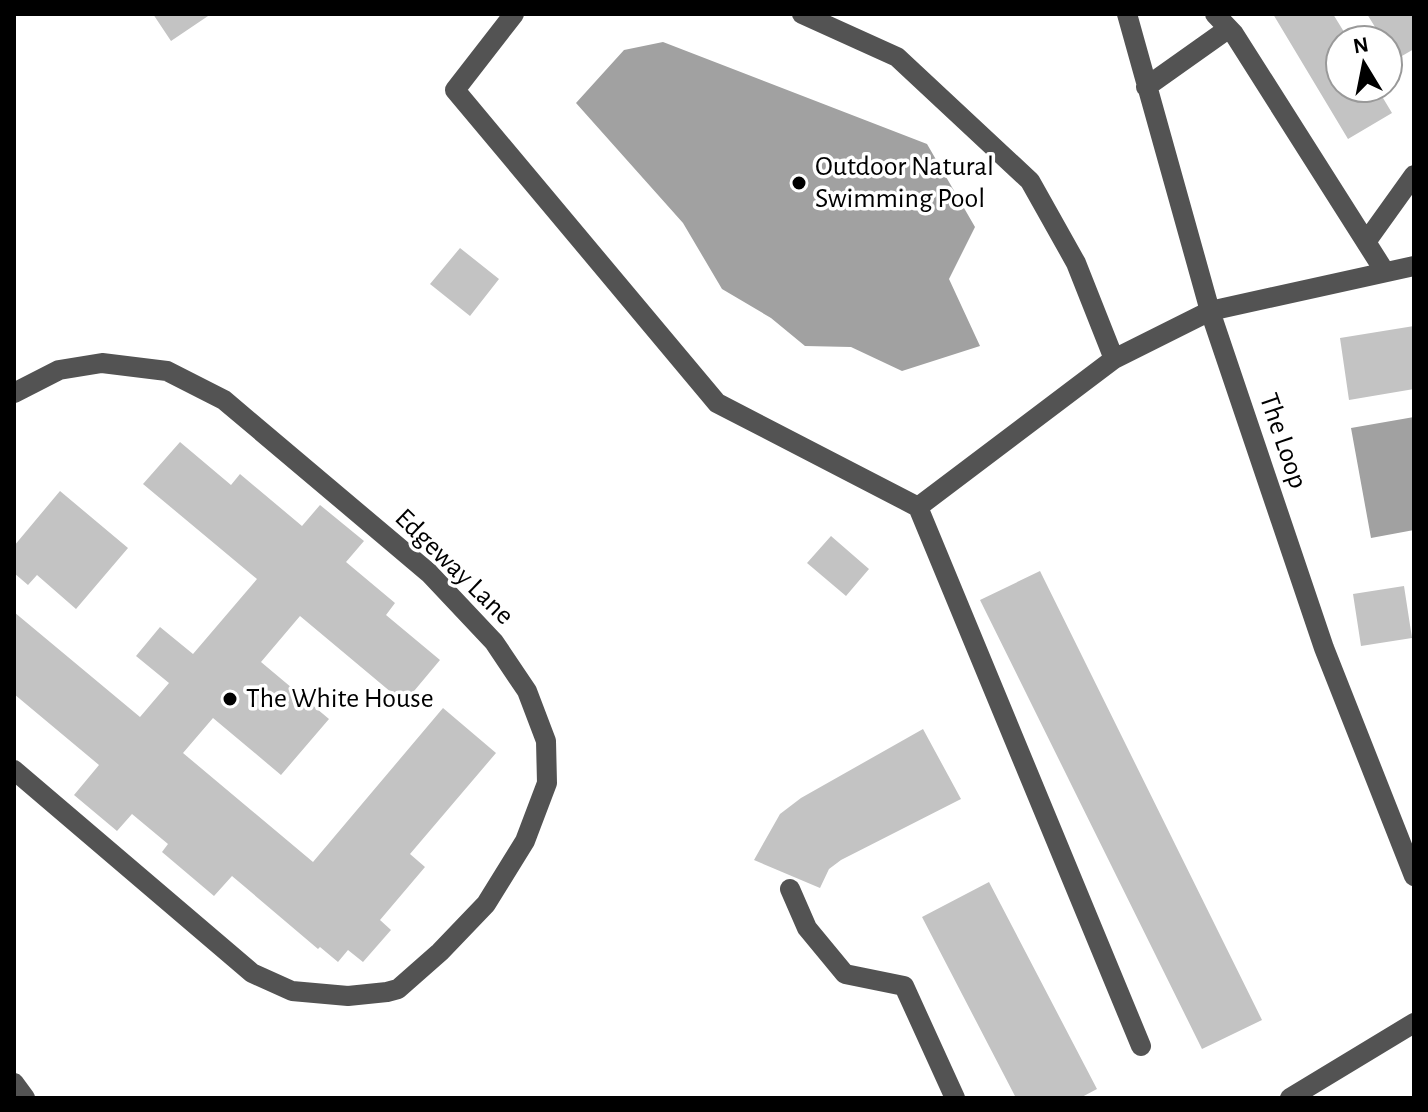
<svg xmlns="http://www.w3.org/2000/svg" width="1428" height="1112" font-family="'Alegreya Sans',sans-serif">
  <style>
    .water { fill: #a1a1a1 }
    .building { fill: #c3c3c3 }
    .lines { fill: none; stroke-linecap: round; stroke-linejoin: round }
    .minor { stroke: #535353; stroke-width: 20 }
    .poi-dot { fill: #000; stroke: #fff; stroke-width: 3 }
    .labels { text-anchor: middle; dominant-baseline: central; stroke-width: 7; stroke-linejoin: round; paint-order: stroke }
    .poi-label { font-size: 28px; fill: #000; stroke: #fff; text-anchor: start }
    .street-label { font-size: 28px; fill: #000; stroke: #fff }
  </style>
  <rect width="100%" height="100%" fill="#fff"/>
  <path class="water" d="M663 42 927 144 975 227 949 279 980 346 902 371 851 347 805 346 771 318 722 289 683 223 576 103 624 50Z
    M1414 417V530L1371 538 1351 428Z"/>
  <path class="building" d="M153 14H211L171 41Z
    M1273 14H1333L1349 40H1340V88H1377L1392 113 1348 139Z
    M1367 14H1414V49L1395 60 1388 48V40H1383Z
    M460 248 499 279 470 316 430 284Z
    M1414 326V389L1349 400 1340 338Z
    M180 442 231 485 240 474 302 526 320 505 364 541 346 562 395 603 386 615 440 660 404 703 300 616 261 662 329 719 281 775 213 718 183 753 313 862 443 708 496 753 410 854 425 867 380 920 391 930 363 962 348 950 338 962 320 947 318 949 232 876 214 896 162 852 168 844 132 814 117 831 74 795 99 765 14 694V612L140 717 169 683 136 656 160 627 193 654 257 579 143 484Z
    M60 491 128 548 76 609 37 575 28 585 14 573V546Z
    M831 536 869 569 846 596 807 563Z
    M1040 571 1262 1020 1202 1049 980 600Z
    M1404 586 1412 638 1361 646 1353 594Z
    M923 729 961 799 841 860 829 869 820 888 754 860 780 814 801 798Z
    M989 882 1097 1089 1080 1098H1016L922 917Z"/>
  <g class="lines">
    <path class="minor" d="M514 14 455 90 717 403 918 507 1141 1046
      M802 14 897 57 1030 181 1076 263 1114 359
      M1127 14 1210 311 1324 648 1414 876
      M1215 14 1234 34 1385 272
      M1146 87 1225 31H1230
      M1366 242 1414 175
      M14 393 59 370 102 363 167 371 224 400 429 573 494 642 527 691 546 741 547 783 525 841 486 904 440 952 398 989 387 992 348 996 292 991 252 973 14 770
      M918 507 1114 359 1210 311 1414 266
      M790 889 807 928 845 974 904 986 955 1098
      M14 1083 25 1098
      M1290 1098 1414 1023"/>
  </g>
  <g class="poi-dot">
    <circle cx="799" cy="183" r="8"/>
    <circle cx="230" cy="699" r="8"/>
  </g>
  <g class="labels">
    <g class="poi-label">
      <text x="815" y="167">Outdoor Natural<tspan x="815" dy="32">Swimming Pool</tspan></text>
      <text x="246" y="699">The White House</text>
    </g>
    <g class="street-label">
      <text transform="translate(1283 441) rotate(71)">The Loop</text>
      <text transform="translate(454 567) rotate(44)">Edgeway Lane</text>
    </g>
  </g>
  <rect width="1428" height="1112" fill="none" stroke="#000000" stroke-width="32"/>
  <g transform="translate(1364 64) rotate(350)"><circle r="38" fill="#ffffff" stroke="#999999" stroke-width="2"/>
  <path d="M0-6L14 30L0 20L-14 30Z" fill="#000000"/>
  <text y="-12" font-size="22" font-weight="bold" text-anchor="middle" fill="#000000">N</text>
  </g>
</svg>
